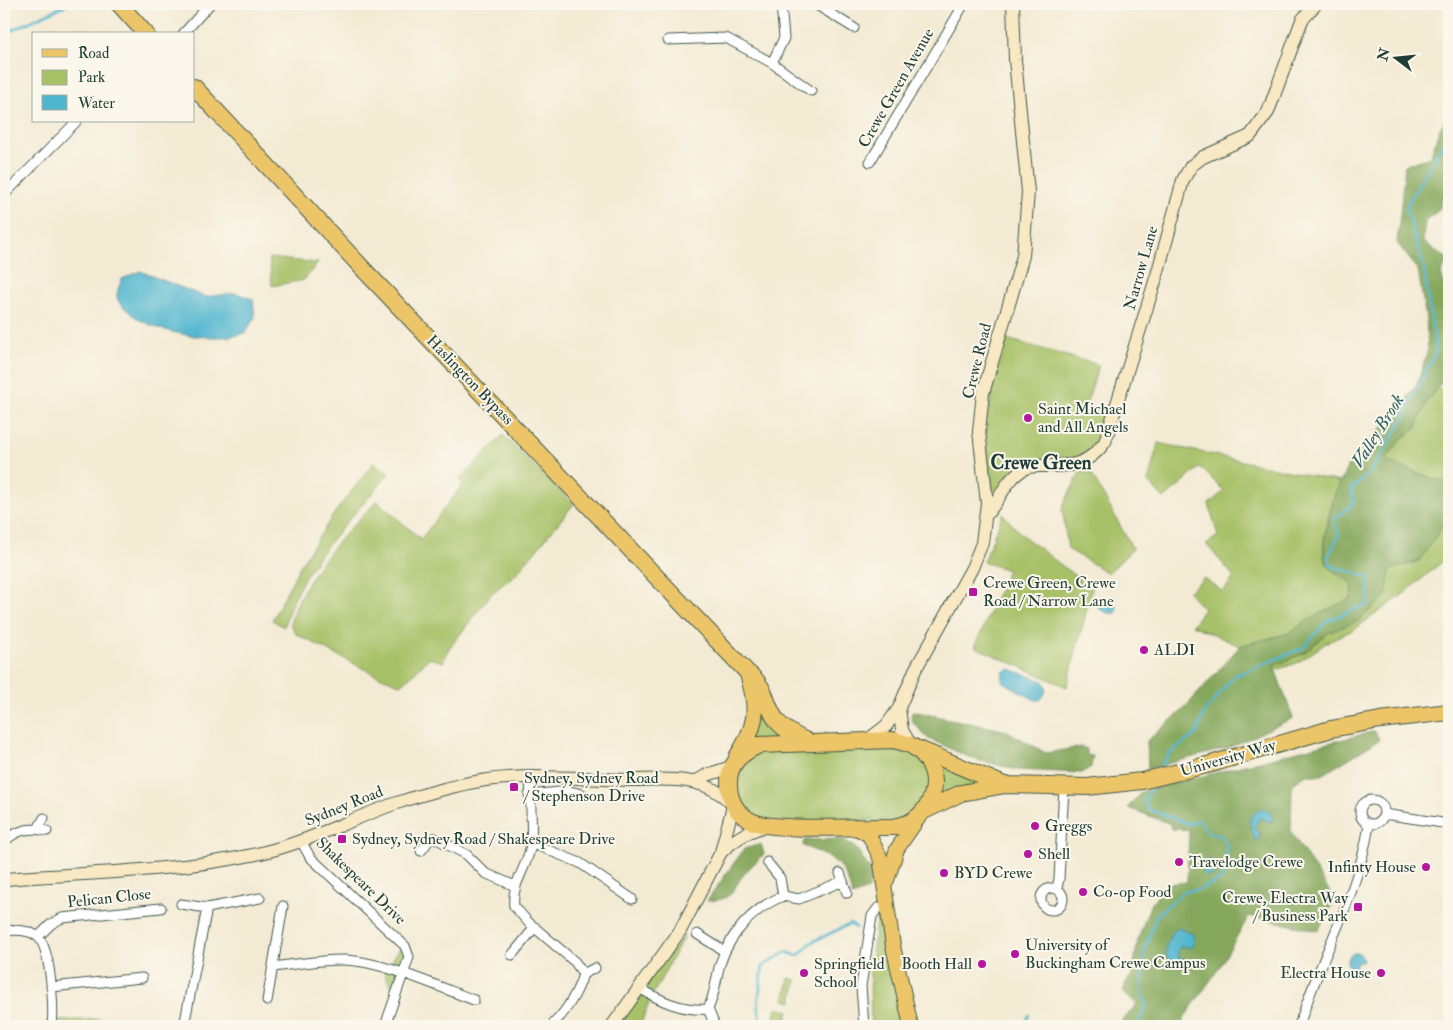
<svg xmlns="http://www.w3.org/2000/svg" width="1453" height="1030" font-family="'IM FELL Double Pica',serif">
  <style>
    .green { fill: #a7c167; stroke: #637f4e }
    .forest { fill: #85a75c; stroke: #527248 }
    .water { fill: #51b6cf; stroke: #387a82 }
    .lines { fill: none; stroke-linecap: round; stroke-linejoin: round }
    .stream { stroke: #51b6cf; stroke-width: 2.5 }
    .street-casing { stroke: #3f574c; stroke-width: 11 }
    .secondary-casing { stroke: #3f574c; stroke-width: 14 }
    .primary-casing { stroke: #3f574c; stroke-width: 16 }
    .highway-casing { stroke: #3f574c; stroke-width: 18 }
    .street { stroke: #fff; stroke-width: 9 }
    .secondary { stroke: #f8e8c3; stroke-width: 12 }
    .primary { stroke: #edc569; stroke-width: 14 }
    .highway { stroke: #edc569; stroke-width: 16 }
    .poi-dot { fill: #b5179e; stroke: #fbf7ec; stroke-width: 2 }
    .labels { text-anchor: middle; dominant-baseline: central; stroke-width: 4; stroke-linejoin: round; paint-order: stroke }
    .street-label { font-size: 16px; fill: #1f3d34; stroke: #fbf7ec }
    .poi-label { font-size: 16px; fill: #1f3d34; stroke: #fbf7ec; text-anchor: start }
    .water-label { font-size: 18px; font-style: italic; fill: #2e6162; stroke: #fbf7ec }
    .quarter-label { font-size: 19px; font-weight: bold; fill: #1f3d34; stroke: #fbf7ec }
  </style>
  <rect width="100%" height="100%" fill="#fbf7ec"/>
  <filter id="ink" filterUnits="userSpaceOnUse"><feTurbulence type="fractalNoise" baseFrequency=".02" numOctaves="2"/><feDisplacementMap in="SourceGraphic" scale="10" xChannelSelector="R" yChannelSelector="G"/><feConvolveMatrix kernelMatrix="1 2 1 2 8 2 1 2 1" color-interpolation-filters="sRGB"/></filter>
  <filter id="wash" filterUnits="userSpaceOnUse"><feTurbulence type="fractalNoise" baseFrequency=".0096" numOctaves="4" result="noise"/><feDisplacementMap in="SourceGraphic" scale="20" xChannelSelector="R" yChannelSelector="G"/><feGaussianBlur stdDeviation="1.12" result="paint"/><feColorMatrix in="noise" values="0 0 0 0 0 0 0 0 0 0 0 0 0 0 0 0 0 1.4 0 .05"/><feComposite in="paint" operator="in"/></filter>
  <g filter="url(#wash)">
    <rect width="100%" height="100%" fill="#f3ead3"/>
    <path class="green" d="M269 258 318 263 304 280 272 286Z
      M1007 339 1099 365 1085 408 1109 414 1094 448 1070 461 1048 458 1028 459 1014 467 994 494 991 491 985 428 994 380Z
      M1449 387V484L1385 461 1402 438 1416 428 1427 401 1436 390Z
      M503 435 574 504 517 573 491 594 448 650 443 662 429 658 402 685 374 674 296 634 290 624C303 575 342 536 377 501L421 539 463 484 459 480Z
      M1158 443 1340 482C1333 498 1317 547 1326 563 1332 573 1345 577 1353 585L1351 598 1307 621 1289 633 1240 646 1192 625 1204 609 1188 592 1204 578 1223 592 1234 577 1206 544 1218 536 1209 504 1224 491 1200 467 1164 499 1148 482Z
      M374 462 389 474C350 521 299 566 284 627L272 620 301 564 336 511Z
      M1080 472 1091 473 1133 549 1108 573 1068 549 1062 508Z
      M1003 514 1021 534 1092 589 1067 687 975 647 1008 570 983 562Z
      M1447 519 1449 520 1448 557 1400 597 1353 630 1329 641 1297 663 1276 670 1274 666 1304 653 1328 633 1358 621 1386 596 1390 570 1419 561Z
      M755 705 774 715 809 742 878 741 979 776 974 790 917 820 752 822 729 792Z
      M882 913 906 1026H871L870 973 877 914Z
      M685 934 652 996 640 1026H612Z
      M403 943 409 957 396 994 384 973Z
      M789 978 797 980 792 1002 784 1000Z
      M776 1008 789 1011 785 1026H772Z
      M151 1017 150 1020C156 1020 162 1023 167 1022 180 1022 182 1012 193 1026H52V1021Z"/>
    <path class="forest" d="M1449 114V178L1439 210 1425 221 1423 242 1448 259 1441 274 1449 300V368L1446 377 1427 401 1416 429 1402 438 1385 461 1449 484V520H1447L1419 561 1390 570 1386 596 1358 621 1328 633 1304 653 1274 666 1293 718 1228 748 1148 769 1147 741 1183 710 1240 646 1289 633 1309 619 1351 598 1353 585 1344 576 1332 570 1325 561 1324 541 1334 496 1350 461 1390 419 1417 385 1428 349 1426 319 1418 270 1397 243 1405 165 1430 157 1440 128Z
      M912 711 1007 731 1046 753 1081 747 1087 749V755L1093 756 1091 767 1081 773 1018 770 973 759 927 738 911 720Z
      M1375 731 1379 740 1322 775H1305L1292 785 1291 832 1335 900 1318 931 1249 916 1217 971 1186 1015 1181 1026H1118L1137 1004 1123 993 1126 982 1132 975 1138 939 1151 903 1168 884 1187 882 1189 830 1171 829V824L1128 808 1141 792Z
      M843 839 857 849 872 873 868 890 852 896C846 864 832 857 803 846L804 840Z
      M761 844 764 854C758 860 751 866 745 873 730 891 735 900 707 901L744 849Z"/>
    <path class="water" d="M140 271 205 297 235 293 253 299 255 317 245 333C214 343 150 334 127 310 122 306 116 301 117 294 117 290 121 283 122 279Z
      M1100 603 1117 605 1116 613C1110 614 1103 612 1098 608Z
      M1010 669 1043 681C1048 688 1046 694 1040 700H1035L1002 681 1003 672Z
      M1258 809C1266 809 1270 811 1273 818L1271 822 1260 818 1254 828 1260 833 1258 840 1255 841 1249 820Z
      M1201 868a8 8 0 1 1 16 0a8 8 0 1 1-16 0Z
      M1178 928 1192 933 1195 942 1192 948 1181 946 1178 950V956L1184 959 1185 963 1182 965 1171 963 1166 956C1166 944 1168 935 1178 928Z
      M1354 953H1359L1364 959 1362 962 1355 963 1357 968 1361 970 1357 974 1350 969 1347 963 1350 955Z"/>
    <g class="lines">
      <path class="stream" d="M4 34 68 4
        M1158 771 1169 754 1196 734 1206 710 1234 676 1303 648 1327 621 1368 604 1369 577 1331 566 1328 557 1339 534 1333 520 1354 503 1351 489 1369 474 1400 425 1436 351 1424 269 1406 207 1443 143 1449 136
        M761 1026 758 1003 763 966 786 952 798 956 812 942 850 924 856 928
        M1024 1026 1029 1015
        M1137 1026 1147 1004 1142 994 1144 953 1156 916 1184 891 1198 890 1222 879 1227 846 1222 836C1210 834 1204 833 1200 820L1189 824 1148 809 1144 800 1154 784"/>
    </g>
  </g>
  <g filter="url(#ink)">
    <g class="lines">
      <g class="street-casing">
        <path id="street" d="M815 4 854 28
          M183 34 210 4
          M668 40 726 38 772 63 784 38 781 4
          M772 63 811 91
          M870 162 964 4
          M4 195 77 121
          M531 777C529 799 533 821 531 843 529 866 511 882 514 906L528 922 575 962 583 974C578 992 566 1012 553 1024
          M529 795 570 791 582 794
          M1360 812a12 12 0 1 1 24 0a12 12 0 1 1-24 0Z
          M1384 814 1449 824
          M38 829 44 818
          M301 841 310 857 405 946 409 957 385 1026
          M4 842C16 830 29 827 47 831
          M531 843 580 863 632 899
          M421 851 430 839 435 838 467 855 485 873 515 886
          M767 862 780 878 783 896
          M840 873 847 893
          M1041 899a11 11 0 1 1 22 0a11 11 0 1 1-22 0Z
          M1057 888 1059 879 1064 787
          M181 904 207 908 260 898
          M4 931C15 930 29 929 38 937 51 949 54 1009 52 1026
          M697 934 724 951
          M38 937 51 924 62 918 161 908
          M512 955 535 927
          M274 967C296 964 320 960 343 960 379 960 439 987 474 1000
          M583 974 595 968
          M51 987 142 978
          M638 987C660 1001 682 1011 708 1009 716 991 715 982 720 964 730 933 754 908 783 896L799 899 843 881
          M267 1001 283 906
          M708 1009 715 1026
          M154 1025 160 1026
          M184 1026 207 908
          M864 1026 861 986 872 916 878 908 887 907
          M1299 1026C1320 957 1358 896 1369 825"/>
      </g>
      <g class="secondary-casing">
        <path id="secondary" d="M986 515C999 501 1006 480 1022 470 1029 465 1036 466 1044 466 1073 466 1087 466 1105 442L1157 275 1183 180 1191 166 1203 157 1250 136 1268 112 1302 20 1316 4
          M899 708 902 730 911 746
          M865 742 886 726 899 708 915 670 972 568 982 543 987 503 979 431 983 393 1023 256 1028 192 1015 60 1013 4
          M697 781 707 775 731 767
          M721 852C735 839 747 831 766 826
          M4 879C86 873 171 872 252 855 302 845 346 821 394 804 414 797 435 791 456 786 512 771 572 779 629 780 667 780 704 774 732 804
          M612 1026 680 931 721 852 733 806"/>
      </g>
      <g class="primary-casing">
        <path id="primary" d="M855 827 869 835 880 857 893 946 911 1026
          M887 880 897 849 919 817"/>
      </g>
      <g class="highway-casing">
        <path id="highway" d="M119 4 146 34
          M194 87 366 272 747 672C769 689 763 702 777 721 785 731 798 737 809 742
          M893 740C900 742 909 743 915 748 950 772 933 823 893 827 864 826 772 832 751 821 736 813 729 801 729 784 728 763 742 753 759 745Z
          M919 749 1002 784
          M737 757C757 726 759 709 748 674
          M926 810 961 793 1005 785 1087 787 1142 781 1211 764 1331 729 1380 720 1449 712"/>
      </g>
      <use href="#street" class="street"/>
      <use href="#secondary" class="secondary"/>
      <use href="#primary" class="primary"/>
      <use href="#highway" class="highway"/>
    </g>
  </g>
  <g class="poi-dot">
    <circle cx="1028" cy="418" r="5"/>
    <rect x="968" y="587" width="10" height="10" rx="2.5"/>
    <circle cx="1144" cy="650" r="5"/>
    <rect x="509" y="782" width="10" height="10" rx="2.5"/>
    <circle cx="1035" cy="826" r="5"/>
    <rect x="337" y="834" width="10" height="10" rx="2.5"/>
    <circle cx="1028" cy="854" r="5"/>
    <circle cx="1179" cy="862" r="5"/>
    <circle cx="1426" cy="867" r="5"/>
    <circle cx="944" cy="873" r="5"/>
    <circle cx="1083" cy="892" r="5"/>
    <rect x="1353" y="902" width="10" height="10" rx="2.5"/>
    <circle cx="1015" cy="954" r="5"/>
    <circle cx="982" cy="964" r="5"/>
    <circle cx="804" cy="973" r="5"/>
    <circle cx="1381" cy="973" r="5"/>
  </g>
  <g class="labels">
    <g class="street-label">
      <text transform="translate(896 88) rotate(-60)">Crewe Green Avenue</text>
      <text transform="translate(1141 268) rotate(-74)">Narrow Lane</text>
      <text transform="translate(977 361) rotate(-76)">Crewe Road</text>
      <text transform="translate(470 380) rotate(46)">Haslington Bypass</text>
      <text transform="translate(1228 758) rotate(-16)">University Way</text>
      <text transform="translate(344 806) rotate(-22)">Sydney Road</text>
      <text transform="translate(361 881) rotate(44)">Shakespeare Drive</text>
      <text transform="translate(109 898) rotate(-6)">Pelican Close</text>
    </g>
    <g class="poi-label">
      <text x="1038" y="409">Saint Michael<tspan x="1038" dy="18">and All Angels</tspan></text>
      <text x="983" y="583">Crewe Green, Crewe<tspan x="983" dy="18">Road / Narrow Lane</tspan></text>
      <text x="1154" y="650">ALDI</text>
      <text x="524" y="778">Sydney, Sydney Road<tspan x="524" dy="18">/ Stephenson Drive</tspan></text>
      <text x="1045" y="826">Greggs</text>
      <text x="352" y="839">Sydney, Sydney Road / Shakespeare Drive</text>
      <text x="1038" y="854">Shell</text>
      <text x="1189" y="862">Travelodge Crewe</text>
      <text x="1416" y="867" text-anchor="end">Infinty House</text>
      <text x="954" y="873">BYD Crewe</text>
      <text x="1093" y="892">Co-op Food</text>
      <text x="1348" y="898" text-anchor="end">Crewe, Electra Way<tspan x="1348" dy="18">/ Business Park</tspan></text>
      <text x="1025" y="945">University of<tspan x="1025" dy="18">Buckingham Crewe Campus</tspan></text>
      <text x="814" y="964">Springfield<tspan x="814" dy="18">School</tspan></text>
      <text x="972" y="964" text-anchor="end">Booth Hall</text>
      <text x="1371" y="973" text-anchor="end">Electra House</text>
    </g>
    <g class="water-label">
      <text transform="translate(1378 431) rotate(-58)">Valley Brook</text>
    </g>
    <g class="quarter-label">
      <text x="1041" y="463">Crewe Green</text>
    </g>
  </g>
  <rect width="1453" height="1030" fill="none" stroke="#fbf7ec" stroke-width="20"/>
  <rect x="32" y="32" width="162" height="90" fill="#fbf7ec" stroke="#a3ada2"/>
  <rect x="42" y="49" width="25" height="8" fill="#edc569" stroke="#a3ada2"/>
  <text x="78" y="58" font-size="15" fill="#1f3d34">Road</text>
  <rect x="42" y="70" width="25" height="15" fill="#a7c167" stroke="#a3ada2"/>
  <text x="78" y="82" font-size="15" fill="#1f3d34">Park</text>
  <rect x="42" y="95" width="25" height="15" fill="#51b6cf" stroke="#a3ada2"/>
  <text x="78" y="108" font-size="15" fill="#1f3d34">Water</text>
  <g transform="translate(1396 58) rotate(286)" stroke="#fbf7ec" stroke-width="4" paint-order="stroke">
  <path d="M0-4L9 19L0 12L-9 19Z" fill="#1f3d34"/>
  <text y="-8" font-size="14" font-weight="bold" text-anchor="middle" fill="#1f3d34">N</text>
  </g>
</svg>
